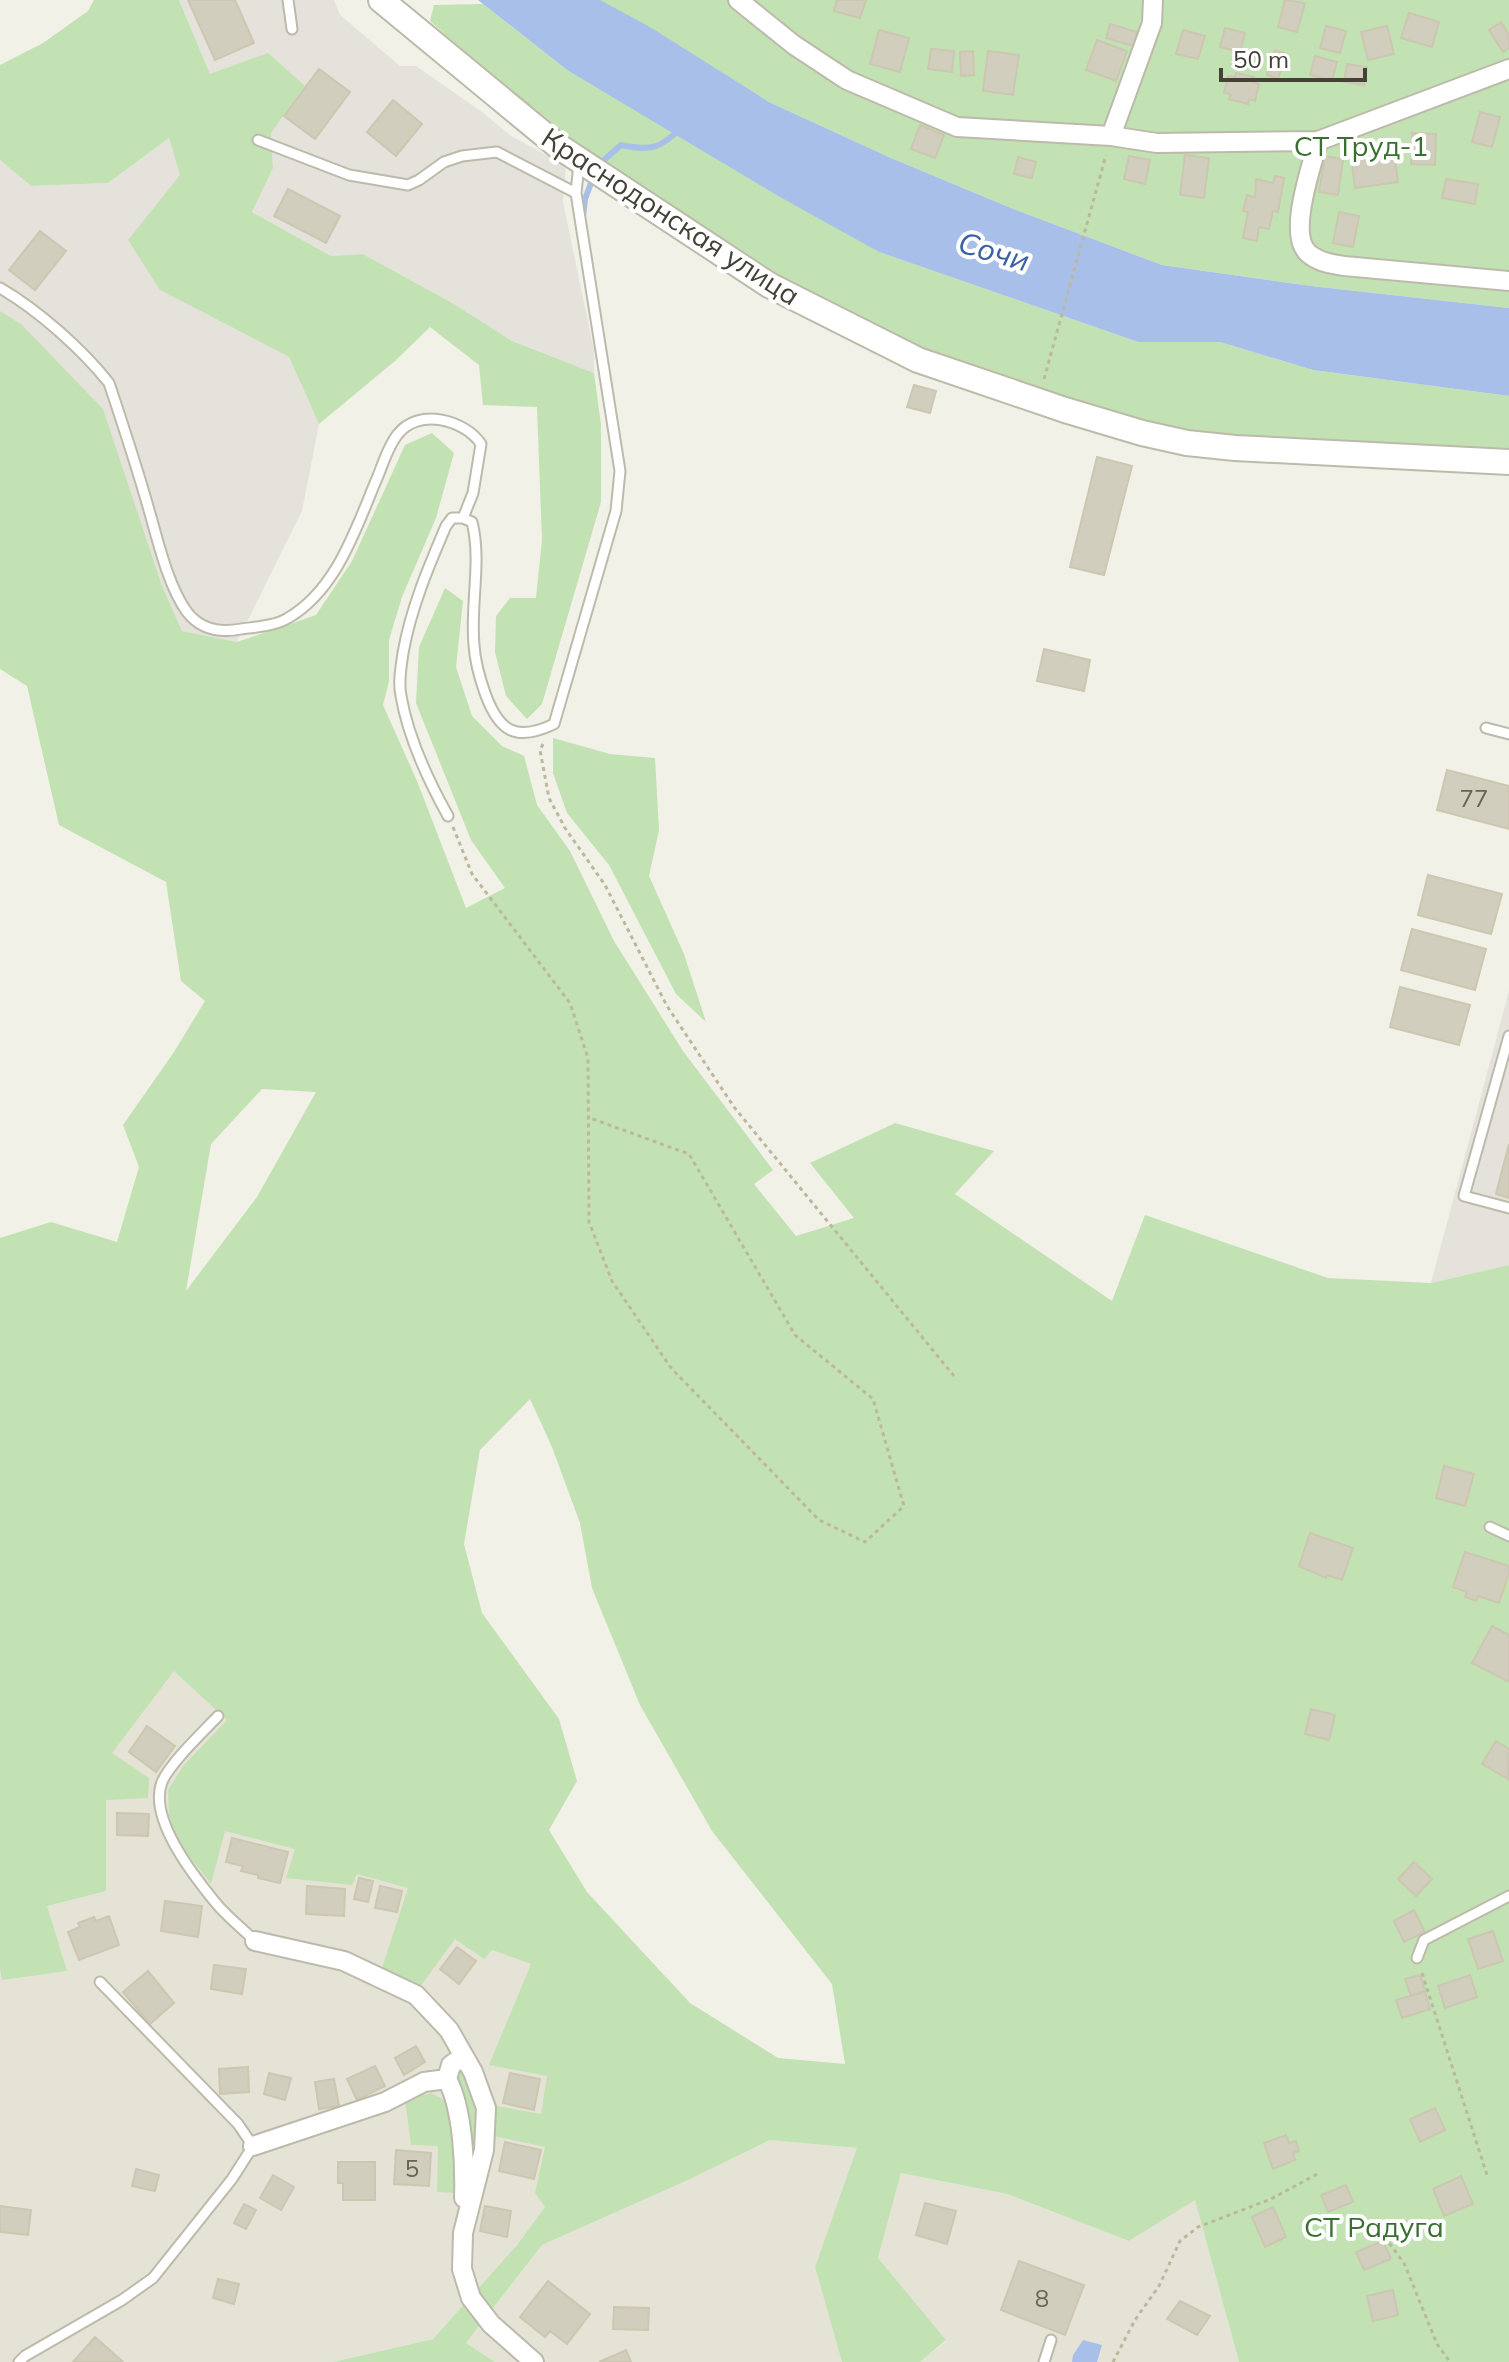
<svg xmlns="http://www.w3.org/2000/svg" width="1509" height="2362" font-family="Mulish,sans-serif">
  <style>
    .residential { fill: #e5e3d5 }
    .industrial { fill: #e4e2db }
    .green { fill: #c2e2b3; fill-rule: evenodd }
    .water { fill: #a8c0e9 }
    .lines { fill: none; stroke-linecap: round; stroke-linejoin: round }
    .stream { stroke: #a8c0e9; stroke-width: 6 }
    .building { fill: #d2cebd; stroke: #ccc7b1; stroke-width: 2 }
    .service-casing { stroke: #bcbaaa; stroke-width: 13 }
    .minor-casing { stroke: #bcbaaa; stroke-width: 22 }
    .tertiary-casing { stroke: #bcbaaa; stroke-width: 28 }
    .path { stroke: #bcb89d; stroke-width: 3; stroke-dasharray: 4 4; stroke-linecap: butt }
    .service { stroke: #fff; stroke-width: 9 }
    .minor { stroke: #fff; stroke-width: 18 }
    .tertiary { stroke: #fff; stroke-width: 24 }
    .labels { text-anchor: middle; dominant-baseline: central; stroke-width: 8; stroke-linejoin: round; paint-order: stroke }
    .number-label { font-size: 24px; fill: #686458 }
    .park-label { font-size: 28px; fill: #39702f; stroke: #fff }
    .street-label { font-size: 28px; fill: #444136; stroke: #fff }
    .water-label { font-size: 30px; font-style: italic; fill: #3a60a5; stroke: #fff }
  </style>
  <rect width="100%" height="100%" fill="#f1f1e7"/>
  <path class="residential" d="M58 1480 492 1950 583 1982 545 2207 517 2245 433 2339 333 2362H0V1686Z
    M770 2140 858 2148 815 2267 842 2362H495L466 2343 542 2245 686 2181Z
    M901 2173 1007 2194 1129 2241 1195 2199 1239 2362H920L946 2341 878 2258Z"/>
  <path class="industrial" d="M179 0H334L340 15 400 66H416L482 112 511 136 566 166 563 202 594 351V373L512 341 454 304 363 254 331 256 251 211 273 168 271 133 305 86 210 74Z
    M169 138 180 175 160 290 289 357 319 424 302 511 237 642 182 631 161 583 21 324 0 311V160L31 186 108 183Z
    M1509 991V1265L1431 1283Z"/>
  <path class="green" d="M94 0H179L210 74 268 53 305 86 271 133 273 168 252 212 331 256 363 254 454 304 512 341 594 373 601 425V502L542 704 527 719 506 696 495 652 496 616 510 598H536L542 540 537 407 483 405 479 365 430 327 395 361 319 424 289 357 160 290 128 240 180 175 169 138 108 183 31 186 0 160V65L43 43 88 11Z
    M598 0H1509V308L1311 286 1162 265 1011 208 891 158 769 102Z
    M483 4 567 70 879 252 1138 342H1220L1313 370 1509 396V450L1195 434 1079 405 1021 382 924 354 771 274 551 130 430 21 434 5Z
    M0 311 21 324 103 409 161 583 182 631 237 642 316 615 352 561 405 445 432 433 454 453 436 518 402 597 389 640V681L383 705 417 781 466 908 505 888 471 840 416 703 419 647 445 588 463 601 456 667 472 716 502 746 524 756 537 805 570 851 614 941 683 1051 773 1170 754 1184 796 1236 854 1218 810 1163 895 1123 994 1151 955 1194 1112 1301 1145 1215 1328 1278 1431 1283 1509 1265V2362H1239L1195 2200 1129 2241 1007 2194 901 2173 878 2258 946 2340 920 2362H842L815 2267 857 2148 770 2140 686 2181 542 2245 466 2343 495 2362H333L433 2339 517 2245 545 2207 535 2193 545 2147 489 2135 491 2105 541 2114 547 2076 489 2065 531 1964 492 1950 484 1959 455 1939 420 1987 381 1971 408 1888 357 1874 352 1885 286 1878 295 1849 225 1831 211 1884 178 1842 169 1816 168 1790 183 1766 227 1720 174 1671 112 1753 149 1778 148 1798 106 1800V1891L47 1906 67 1971 2 1980 0 1968V1238L51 1222 117 1242 139 1167 123 1125 174 1052 205 1001 181 981 166 882 59 825 27 686 0 669ZM262 1089 316 1092 257 1197 186 1291 211 1144ZM530 1399 552 1447 580 1523 592 1588 640 1705 712 1831 832 1984 845 2064 778 2058 690 2003 587 1892 549 1830 577 1781 559 1719 482 1613 464 1544 480 1450Z
    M553 738 610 754 655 758 659 830 649 876 684 954 706 1022 676 994 609 865 567 813 553 773Z
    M466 2065 481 2109 476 2162 467 2163 453 2077 456 2067Z
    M431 2093 448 2102 458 2155 456 2193 437 2192 438 2146 411 2145 405 2100Z"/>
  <path class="water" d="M478 0H600L650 27 769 102 891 158 1011 208 1162 265 1311 286 1509 308V396L1313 370 1220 342H1138L879 252 780 197 567 70Z
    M1083 2340 1102 2345 1097 2362H1072L1073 2355Z"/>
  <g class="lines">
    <path class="stream" d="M605 159 621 145C650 151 660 149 681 128
      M583 218 585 199 591 183"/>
  </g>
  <path class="building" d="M188 0H235L254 43 215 60Z
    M837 0H866L860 18 834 11Z
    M1285 0 1305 3 1297 32 1278 27Z
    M1409 13 1439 22 1432 47 1401 38Z
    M1501 22 1509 35V48L1503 52 1489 30Z
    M1110 24 1137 32 1133 46 1106 38Z
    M1326 26 1346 31 1340 53 1320 48Z
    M1387 26 1394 54 1368 60 1361 32Z
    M1225 28 1245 33 1240 52 1220 47Z
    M879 30 909 38 900 72 870 64Z
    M1183 30 1205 36 1198 59 1176 54Z
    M1097 40 1127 51 1116 81 1086 70Z
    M931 49 954 51 952 72 928 69Z
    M1275 50 1287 54 1278 79 1267 75Z
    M973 51 974 75 961 76 960 52Z
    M988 51 1019 55 1013 95 983 91Z
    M1315 56 1337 62 1332 81 1310 75Z
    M1347 64 1367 67 1364 85 1344 82Z
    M319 69 350 92 315 139 284 116Z
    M1236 73 1254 77 1252 82 1259 84 1255 101 1249 99 1248 104 1229 99 1231 94 1224 93 1228 76 1235 77Z
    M393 100 422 124 396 156 367 132Z
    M1480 112 1500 117 1492 147 1472 142Z
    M920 125 944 135 935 158 911 149Z
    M1412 133 1436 134 1435 165 1411 164Z
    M1393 142 1398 182 1355 188 1350 147Z
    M1185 155 1209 158 1204 198 1180 195Z
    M1129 156 1150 160 1145 184 1124 179Z
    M1325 156 1343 159 1338 195 1319 192Z
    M1018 157 1036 162 1032 178 1014 174Z
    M1275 176 1284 178 1278 212 1273 211 1269 229 1259 227 1257 241 1243 238 1248 212 1243 211 1247 195 1255 197 1256 179 1273 183Z
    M1446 179 1478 184 1475 204 1442 198Z
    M288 189 340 216 326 243 274 216Z
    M1339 212 1359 216 1353 247 1333 243Z
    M40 231 66 251 35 290 9 270Z
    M914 385 936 391 930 413 907 407Z
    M1097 457 1132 466 1104 575 1070 567Z
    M1044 649 1090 660 1084 691 1037 681Z
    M1447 770 1509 786V829L1437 810Z
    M1428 875 1502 894 1491 934 1418 915Z
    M1412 929 1486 949 1475 990 1401 970Z
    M1400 987 1470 1005 1459 1045 1390 1027Z
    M1509 1144V1198L1496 1194Z
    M1444 1466 1474 1474 1465 1506 1436 1498Z
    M1310 1533 1353 1548 1342 1580 1327 1575 1326 1578 1299 1566Z
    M1465 1552 1509 1566V1573L1499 1603 1478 1596 1476 1601 1465 1597 1467 1592 1453 1587Z
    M1492 1626 1509 1635V1682L1472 1663Z
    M1311 1709 1335 1715 1329 1740 1305 1734Z
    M147 1726 175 1746 156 1772 129 1752Z
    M1496 1741 1509 1749 1508 1779 1482 1764Z
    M117 1813 149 1814 148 1836 117 1835Z
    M232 1838 288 1852 280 1883 258 1878V1875L241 1871 243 1866 226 1862Z
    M1414 1862 1432 1879 1416 1896 1398 1879Z
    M359 1878 373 1881 368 1902 354 1899Z
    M307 1886 345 1889 344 1916 306 1914Z
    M380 1886 402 1891 397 1912 375 1908Z
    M165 1901 202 1906 198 1937 161 1931Z
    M1414 1910 1425 1932 1404 1942 1394 1921Z
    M109 1916 119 1945 79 1960 68 1932 80 1927 78 1923 94 1917 96 1921Z
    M1493 1931 1503 1961 1478 1969 1468 1939Z
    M457 1947 476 1961 459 1984 440 1969Z
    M214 1965 246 1969 242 1994 211 1989Z
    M148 1971 174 2003 150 2024 123 1992Z
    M1420 1975 1425 1991 1411 1996 1405 1979Z
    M1470 1975 1477 1997 1445 2008 1438 1986Z
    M1425 1992 1430 2009 1402 2018 1396 2000Z
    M416 2046 425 2062 404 2075 395 2058Z
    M375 2066 385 2086 357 2100 347 2079Z
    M248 2067 249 2092 220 2094 219 2069Z
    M269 2073 291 2078 285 2100 264 2094Z
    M510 2073 540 2079 534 2110 503 2103Z
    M334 2079 339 2106 319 2109 315 2082Z
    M1435 2108 1445 2130 1420 2142 1410 2119Z
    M1286 2135 1289 2143 1296 2141 1299 2151 1293 2153 1295 2160 1273 2169 1264 2143Z
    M505 2142 541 2150 534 2179 499 2171Z
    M396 2150 431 2153 429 2186 394 2184Z
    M338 2162H375V2200H343V2183H338Z
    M136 2169 159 2175 155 2191 132 2186Z
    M273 2175 294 2187 281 2210 260 2198Z
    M1461 2176 1473 2204 1444 2216 1433 2189Z
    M1346 2185 1353 2202 1328 2212 1321 2195Z
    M925 2203 956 2211 947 2244 916 2235Z
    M244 2204 256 2210 246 2229 234 2223Z
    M0 2206 31 2210 28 2235 0 2232Z
    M485 2206 511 2211 507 2237 480 2231Z
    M1273 2207 1286 2237 1265 2247 1252 2217Z
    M1383 2241 1391 2259 1364 2270 1356 2252Z
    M1019 2261 1084 2285 1065 2335 1001 2310Z
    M218 2279 239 2284 234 2304 213 2298Z
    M548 2281 590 2314 567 2344 550 2331 545 2337 520 2317Z
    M1393 2290 1398 2315 1373 2321 1367 2296Z
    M1180 2301 1210 2316 1197 2335 1167 2319Z
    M614 2307 649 2308 648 2330 613 2329Z
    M95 2337 123 2362H73Z
    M626 2350 631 2362H599Z"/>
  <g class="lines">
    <g class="service-casing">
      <path id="service" d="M288 0 292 29
        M258 140 349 175 408 185 419 180 444 162 462 156 497 152 576 193
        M0 288C38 310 82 349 109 383 123 425 137 467 149 510 158 541 168 586 187 612 201 630 221 633 241 629 256 627 275 626 288 618 336 590 355 531 375 483 382 468 387 447 398 434 418 408 464 419 481 444L473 493 463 518
        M1486 728 1509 734
        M448 816C428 780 408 737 401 696 398 682 401 667 403 653 411 608 428 568 446 526L452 518H463L472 522C482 562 470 604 474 645 475 661 480 679 485 693 499 732 516 742 554 724L616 511 620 471 576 193 579 164
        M1509 1036 1464 1196 1509 1208
        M1490 1527 1509 1536
        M218 1716C203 1732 170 1763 162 1782 148 1818 193 1875 215 1902 226 1916 242 1928 255 1941
        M1417 1958 1424 1940 1509 1896
        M19 2362 25 2356 122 2300 153 2278 232 2179 253 2146 238 2124 100 1982
        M1044 2362 1051 2340"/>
    </g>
    <g class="minor-casing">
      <path id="minor" d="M738 0 794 45 847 80 957 127 1111 136 1157 143 1318 141 1509 69
        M1111 136 1152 23 1153 0
        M1318 141C1312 166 1287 234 1308 253 1318 262 1331 264 1344 266L1509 281
        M255 1941 344 1961 416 1995 449 2030 473 2072 486 2108 484 2150 463 2233 462 2269 471 2298 491 2324 534 2362
        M464 2056 451 2065 447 2079C463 2109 465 2164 464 2198
        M253 2146 385 2102 424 2082 447 2079"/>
    </g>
    <g class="tertiary-casing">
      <path id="tertiary" d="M381 0 558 146 769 285 918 360 1065 410 1142 433 1187 443 1235 448 1509 462"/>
    </g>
    <path class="path" d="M1044 379 1106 155
      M543 744 540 750 549 798 565 828 605 885 667 1006 734 1107 954 1376
      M453 827 472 874 570 1003 588 1058 589 1222 612 1281 671 1368 819 1520 865 1542 904 1506 873 1399 795 1335 689 1154 590 1118
      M1422 1973 1487 2175
      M1375 2224 1404 2263 1437 2344 1450 2362
      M1113 2362 1135 2320 1159 2286 1180 2241 1198 2227 1271 2199 1319 2173"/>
    <use href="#service" class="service"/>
    <use href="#minor" class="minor"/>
    <use href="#tertiary" class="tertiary"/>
  </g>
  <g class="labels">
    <g class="number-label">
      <text x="1474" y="798">77</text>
      <text x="412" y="2168">5</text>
      <text x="1042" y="2298">8</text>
    </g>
    <g class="park-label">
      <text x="1361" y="145">СТ Труд-1</text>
      <text x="1374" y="2226">СТ Радуга</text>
    </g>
    <g class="street-label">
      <text transform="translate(671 216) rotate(33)">Краснодонская улица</text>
    </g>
    <g class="water-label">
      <text transform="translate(994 251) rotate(16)">Сочи</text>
    </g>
  </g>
  <path d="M1221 68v12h144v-12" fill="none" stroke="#444136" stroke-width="4"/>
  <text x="1233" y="68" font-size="24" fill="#444136" stroke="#ffffff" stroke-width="6" paint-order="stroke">50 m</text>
</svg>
